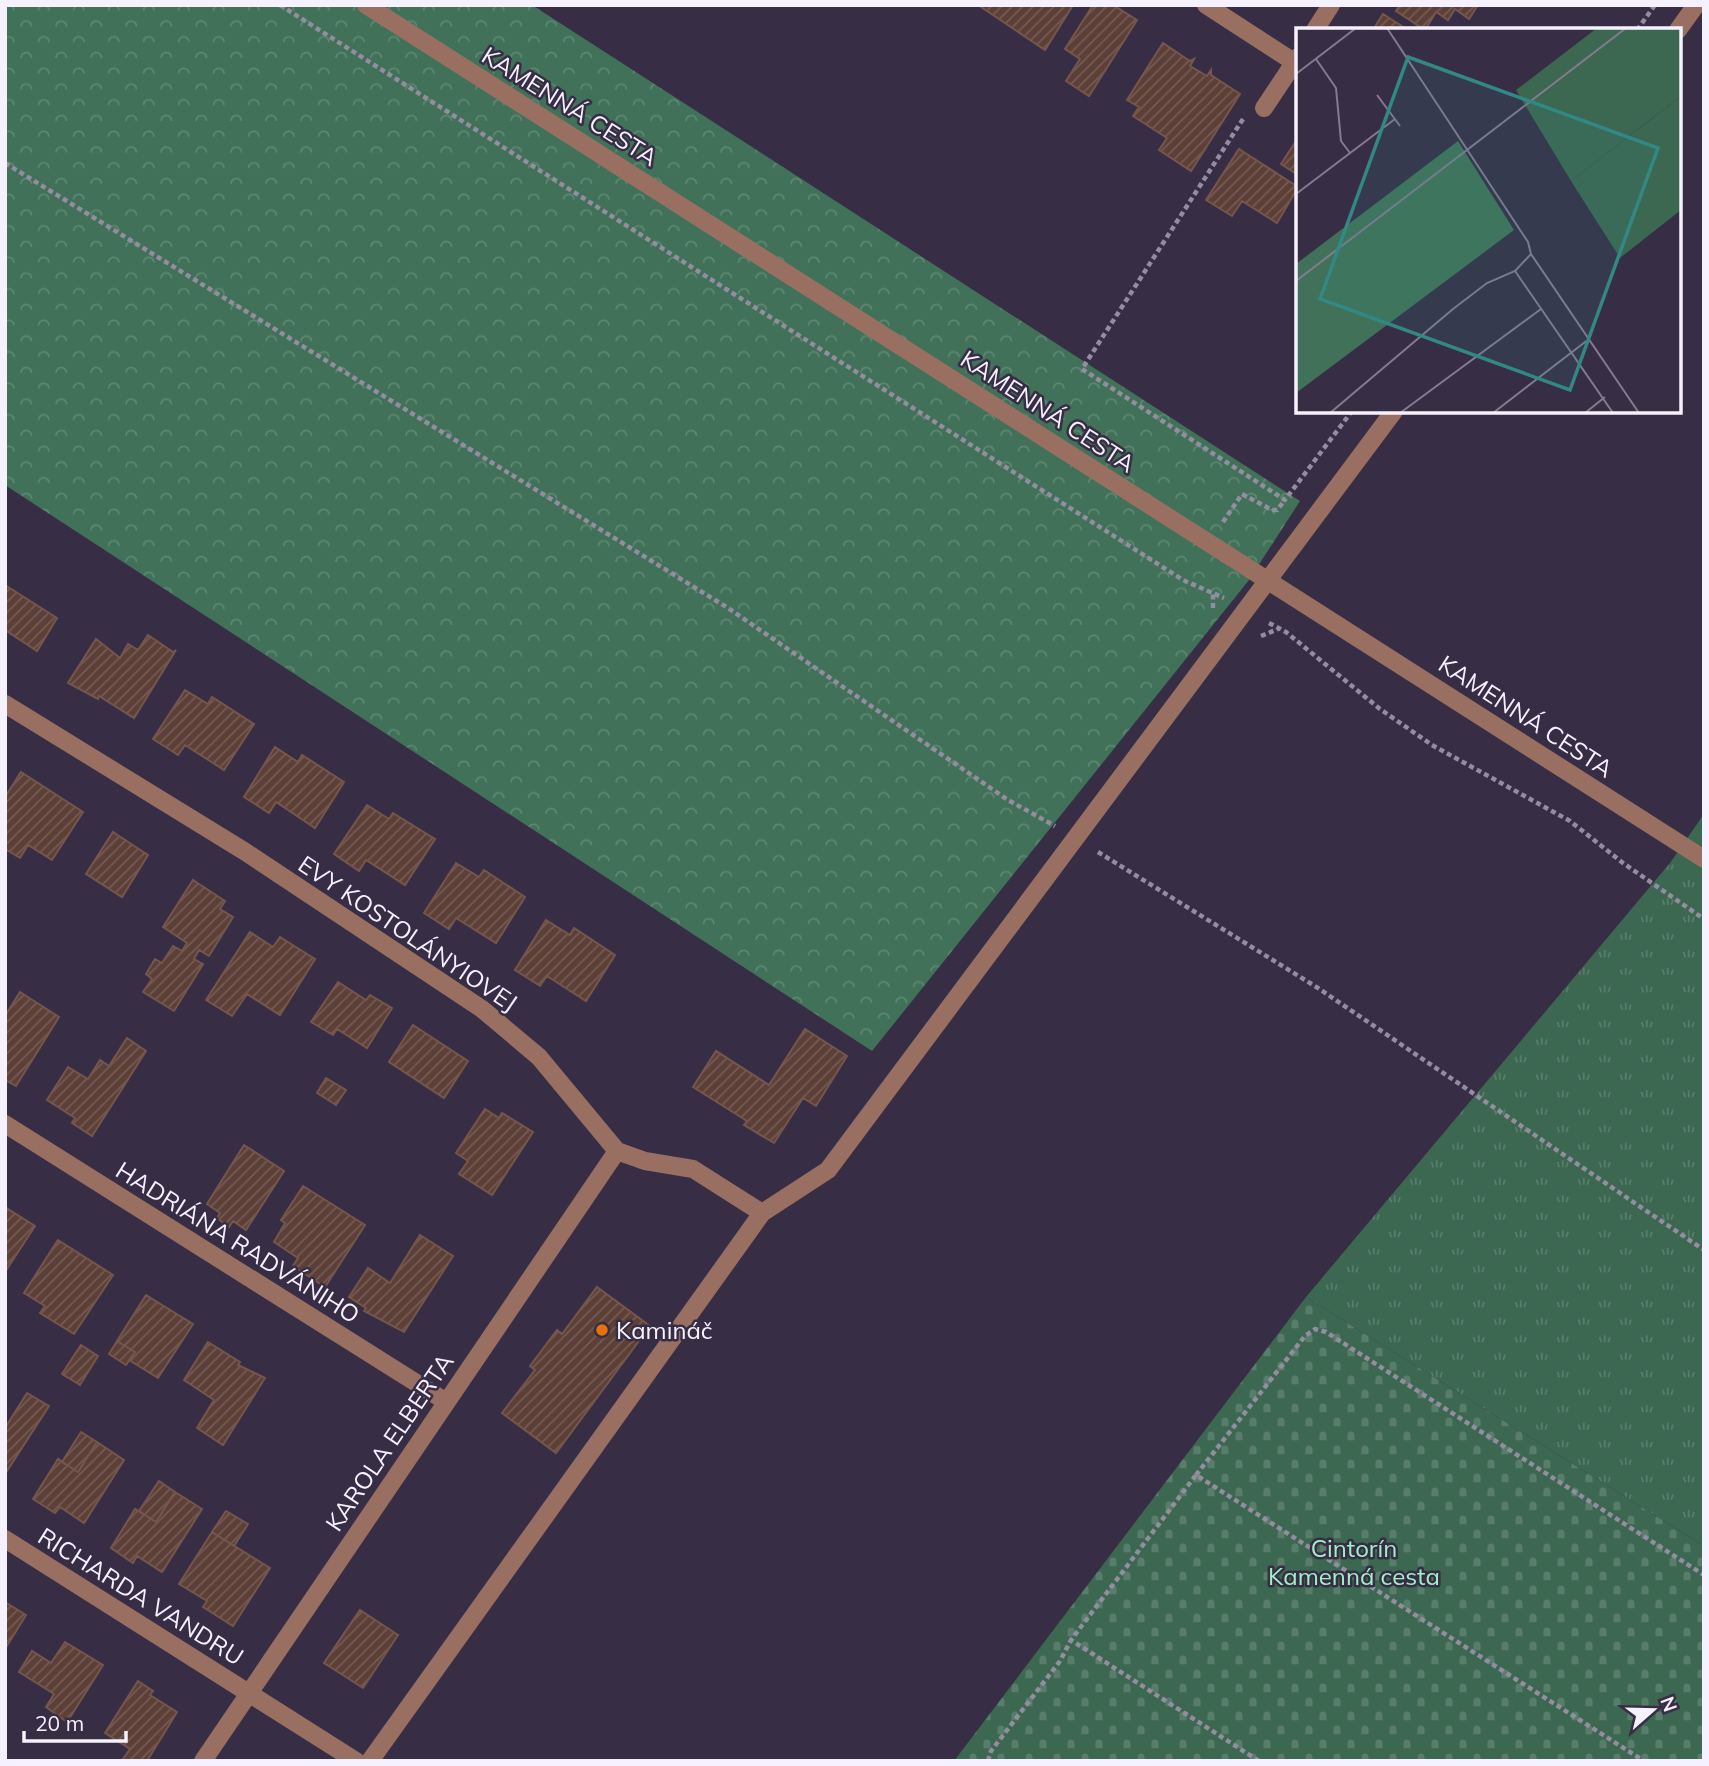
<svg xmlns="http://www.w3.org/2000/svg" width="1709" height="1766" font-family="Mulish,sans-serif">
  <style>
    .grass { fill: url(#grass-tufts) }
    .forest { fill: url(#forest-crowns) }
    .cemetery { fill: url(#cemetery-stones) }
    .building { fill: url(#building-hatch); stroke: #75564c; stroke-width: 2 }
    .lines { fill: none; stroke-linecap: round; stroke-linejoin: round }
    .path { stroke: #948da0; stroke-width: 4.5; stroke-dasharray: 5 3.5; stroke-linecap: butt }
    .minor { stroke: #996f62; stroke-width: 18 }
    .food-dot { fill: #e8710a; stroke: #372d45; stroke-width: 2.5 }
    .labels { text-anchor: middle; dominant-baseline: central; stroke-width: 5; stroke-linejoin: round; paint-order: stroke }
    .street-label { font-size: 24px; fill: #f6f1fe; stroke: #372d45 }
    .poi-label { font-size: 24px; fill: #f6f1fe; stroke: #372d45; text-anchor: start }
    .park-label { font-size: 24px; fill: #a0f0c6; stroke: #372d45 }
    .inset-road { fill: none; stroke: #837b8f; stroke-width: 2 }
    .view { fill: #328884; fill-opacity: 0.15; stroke: #328884; stroke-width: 3.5 }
    .inset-edge { fill: none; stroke: #f6f1fe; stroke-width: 3.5 }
  </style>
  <defs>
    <pattern id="grass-tufts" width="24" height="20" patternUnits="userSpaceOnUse" patternTransform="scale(1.75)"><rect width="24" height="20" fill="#3c6751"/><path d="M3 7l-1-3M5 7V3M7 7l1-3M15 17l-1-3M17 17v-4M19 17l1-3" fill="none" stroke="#597d6b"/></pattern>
    <pattern id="forest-crowns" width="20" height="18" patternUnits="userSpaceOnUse" patternTransform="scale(1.75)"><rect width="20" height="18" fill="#417259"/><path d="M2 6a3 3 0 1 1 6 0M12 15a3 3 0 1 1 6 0" fill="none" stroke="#5d8772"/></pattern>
    <pattern id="cemetery-stones" width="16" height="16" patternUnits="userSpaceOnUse" patternTransform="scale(1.75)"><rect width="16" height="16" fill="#3c6751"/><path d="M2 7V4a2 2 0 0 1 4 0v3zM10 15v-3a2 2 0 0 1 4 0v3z" fill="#597d6b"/></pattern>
    <pattern id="building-hatch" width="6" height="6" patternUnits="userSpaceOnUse" patternTransform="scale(1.75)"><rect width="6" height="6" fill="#5c3f36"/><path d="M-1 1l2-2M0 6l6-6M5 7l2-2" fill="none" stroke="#745b54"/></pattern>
  </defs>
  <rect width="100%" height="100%" fill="#372d45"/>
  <path class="grass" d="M1704 814V1546L1306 1297 1670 863Z"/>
  <path class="forest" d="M5 5H532L1300 501 1249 580 872 1051 5 485Z"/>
  <path class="cemetery" d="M1306 1297 1704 1546V1761H954Z"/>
  <path class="building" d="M982 5H1073L1045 50 981 7Z
    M1093 5H1113L1137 20 1089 96 1066 81 1080 59 1065 49Z
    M1400 5H1478L1469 19 1455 9 1448 20 1436 12 1425 30 1396 11Z
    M1383 14 1408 30H1373Z
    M1163 43 1190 61 1194 59 1190 66 1207 76 1211 70V75L1240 94 1191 171 1159 150 1167 138 1133 116 1139 107 1127 100Z
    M1298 138V175L1281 164Z
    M1239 149 1298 187 1277 223 1242 201 1232 216 1206 200Z
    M5 585 57 618 37 651 5 630Z
    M148 635 173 652 176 650 134 718 99 696 98 699 68 683 96 639 120 658 128 644 138 650Z
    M185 690 208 704 212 697 254 724 224 770 185 745 178 755 153 739Z
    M275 747 298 762 302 755 344 782 315 828 276 802 269 813 244 797Z
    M21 772 83 812 52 860 28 845 20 858 5 849V797Z
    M367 805 389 819 393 813 435 839 405 885 366 860 359 871 334 854Z
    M113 832 148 855 122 897 86 874Z
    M456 863 479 877 484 870 525 897 496 943 456 918 449 929 424 913Z
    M193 880 225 901 220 909 233 917 209 956 199 950 194 959 203 964 174 1011 143 992 152 979 146 974 155 959 162 963 173 946 182 951 187 943 163 927Z
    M546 920 570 935 574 928 615 955 586 1001 547 976 540 986 515 970Z
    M250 932 273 947 280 937 315 959 280 1015 247 994 232 1016 206 1000Z
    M338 982 366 1000 370 995 392 1008 367 1048 337 1029 333 1035 311 1022Z
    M20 992 59 1017 16 1086 5 1080V1016Z
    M413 1025 468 1061 444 1098 389 1062Z
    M805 1029 847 1056 816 1106 803 1098 774 1143 744 1125 747 1121 693 1087 716 1051 769 1085Z
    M127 1038 146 1051 92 1136 72 1123 75 1118 47 1100 68 1067 88 1079 100 1060 109 1066Z
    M326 1078 346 1090 336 1105 317 1093Z
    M485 1109 499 1118 502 1113 533 1132 492 1195 459 1174 468 1161 456 1153Z
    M244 1145 284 1171 246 1230 233 1221 229 1227 217 1218 220 1213 207 1204Z
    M303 1186 365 1225 325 1287 293 1266 298 1258 274 1242 285 1223 281 1220Z
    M5 1207 35 1226 7 1269 5 1268Z
    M420 1235 453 1256 404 1332 364 1311 366 1308 349 1297 368 1268 390 1283Z
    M58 1240 113 1275 74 1334 40 1313 45 1306 24 1293Z
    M597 1287 650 1326 556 1453 502 1413 535 1370 530 1366 557 1330 562 1334Z
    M146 1295 193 1324 158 1378 129 1360 135 1352 117 1341Z
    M117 1341 135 1352 126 1365 109 1354Z
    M208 1342 240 1362 238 1365 265 1378 223 1445 197 1428 214 1400 184 1380Z
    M81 1345 98 1356 80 1385 62 1374Z
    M27 1393 49 1406 5 1474V1428Z
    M81 1432 97 1442 78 1472 62 1462Z
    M97 1442 124 1460 84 1523 60 1507 55 1513 33 1499 58 1459 78 1472Z
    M159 1481 175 1492 156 1522 139 1511Z
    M175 1492 202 1509 162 1572 137 1556 133 1563 111 1548 135 1509 156 1522Z
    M226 1511 248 1524 234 1546 212 1532Z
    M212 1532 270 1568 233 1626 203 1607 207 1601 179 1584Z
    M5 1602 26 1615 5 1649Z
    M360 1610 398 1635 363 1688 324 1663Z
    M65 1642 103 1665 67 1722 46 1707 54 1694 19 1672 32 1651 51 1663Z
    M138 1681 153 1691 150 1695 177 1712 147 1761H126L123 1759 130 1749 105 1733Z"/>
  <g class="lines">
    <path class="path" d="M280 5 1183 580 1224 598
      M1637 30 1655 5
      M1243 119 1082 369 1285 500 1352 411
      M5 163 728 608 1008 800 1055 826
      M1223 522 1242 494 1272 510H1277L1285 500
      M1213 608V592
      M1269 623 1286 632 1380 709 1432 745 1570 821 1623 863 1704 919
      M1261 636 1278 629
      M1098 852 1318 988 1704 1250
      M1196 1475 1305 1336 1315 1329 1326 1332 1704 1575
      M988 1761 991 1751 1060 1661 1071 1640
      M1259 1761 1071 1640 1196 1475 1644 1761"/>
    <path class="minor" d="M366 5 1704 859
      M1206 5 1294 62
      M1315 30 1331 5
      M1678 30 1696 5
      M1264 108 1298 57
      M5 704 244 851 482 1009 539 1057 617 1151 645 1161 693 1169 762 1213
      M5 1124 445 1401
      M5 1539 356 1761
      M203 1761 617 1151
      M370 1761 762 1213 828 1170 1394 411"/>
  </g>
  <circle class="food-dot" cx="602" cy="1330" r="7"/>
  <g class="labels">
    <g class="street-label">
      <text transform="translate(570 106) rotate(32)">KAMENNÁ CESTA</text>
      <text transform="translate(1048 411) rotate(33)">KAMENNÁ CESTA</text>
      <text transform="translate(1526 716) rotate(33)">KAMENNÁ CESTA</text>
      <text transform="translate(408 933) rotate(34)">EVY KOSTOLÁNYIOVEJ</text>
      <text transform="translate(238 1242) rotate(32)">HADRIÁNA RADVÁNIHO</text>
      <text transform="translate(389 1442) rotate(-56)">KAROLA ELBERTA</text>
      <text transform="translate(141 1596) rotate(32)">RICHARDA VANDRU</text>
    </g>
    <g class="poi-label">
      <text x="616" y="1330">Kamináč</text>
    </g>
    <g class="park-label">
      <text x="1354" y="1548">Cintorín<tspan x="1354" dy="28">Kamenná cesta</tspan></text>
    </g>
  </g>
  <g transform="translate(1296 28)">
    <rect width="385" height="385" fill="#372d45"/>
    <path d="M301 0H385V68L275 153 220 62Z" fill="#3c6751"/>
    <path d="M162 113 218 202 0 365V236Z" fill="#417259"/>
    <path d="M385 68V182L324 230 275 153Z" fill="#3c6751"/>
    <path class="inset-road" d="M91 0 232 214 235 226 343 385M20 31 40 60 45 113 54 125M0 46 60 0M81 67 104 98M0 166 99 91M219 243 317 385M0 253 330 0M34 385 157 281 191 255 219 243 235 226M104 385 245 281M197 385 293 311M289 385 309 369"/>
    <path class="view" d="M112 29 362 120 274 362 24 271Z"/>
    <rect width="385" height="385" class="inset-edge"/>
  </g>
  <rect width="1709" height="1766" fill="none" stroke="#f6f1fe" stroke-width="14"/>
  <g transform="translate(1653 1710) rotate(70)" stroke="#372d45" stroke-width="5" paint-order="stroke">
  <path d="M0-5L12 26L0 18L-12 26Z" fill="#f6f1fe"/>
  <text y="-10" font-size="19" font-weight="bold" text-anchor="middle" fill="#f6f1fe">N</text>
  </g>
  <path d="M24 1731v10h102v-10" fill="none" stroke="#f6f1fe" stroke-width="3.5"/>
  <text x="35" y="1731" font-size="21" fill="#f6f1fe" stroke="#372d45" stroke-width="5" paint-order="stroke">20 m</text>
</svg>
